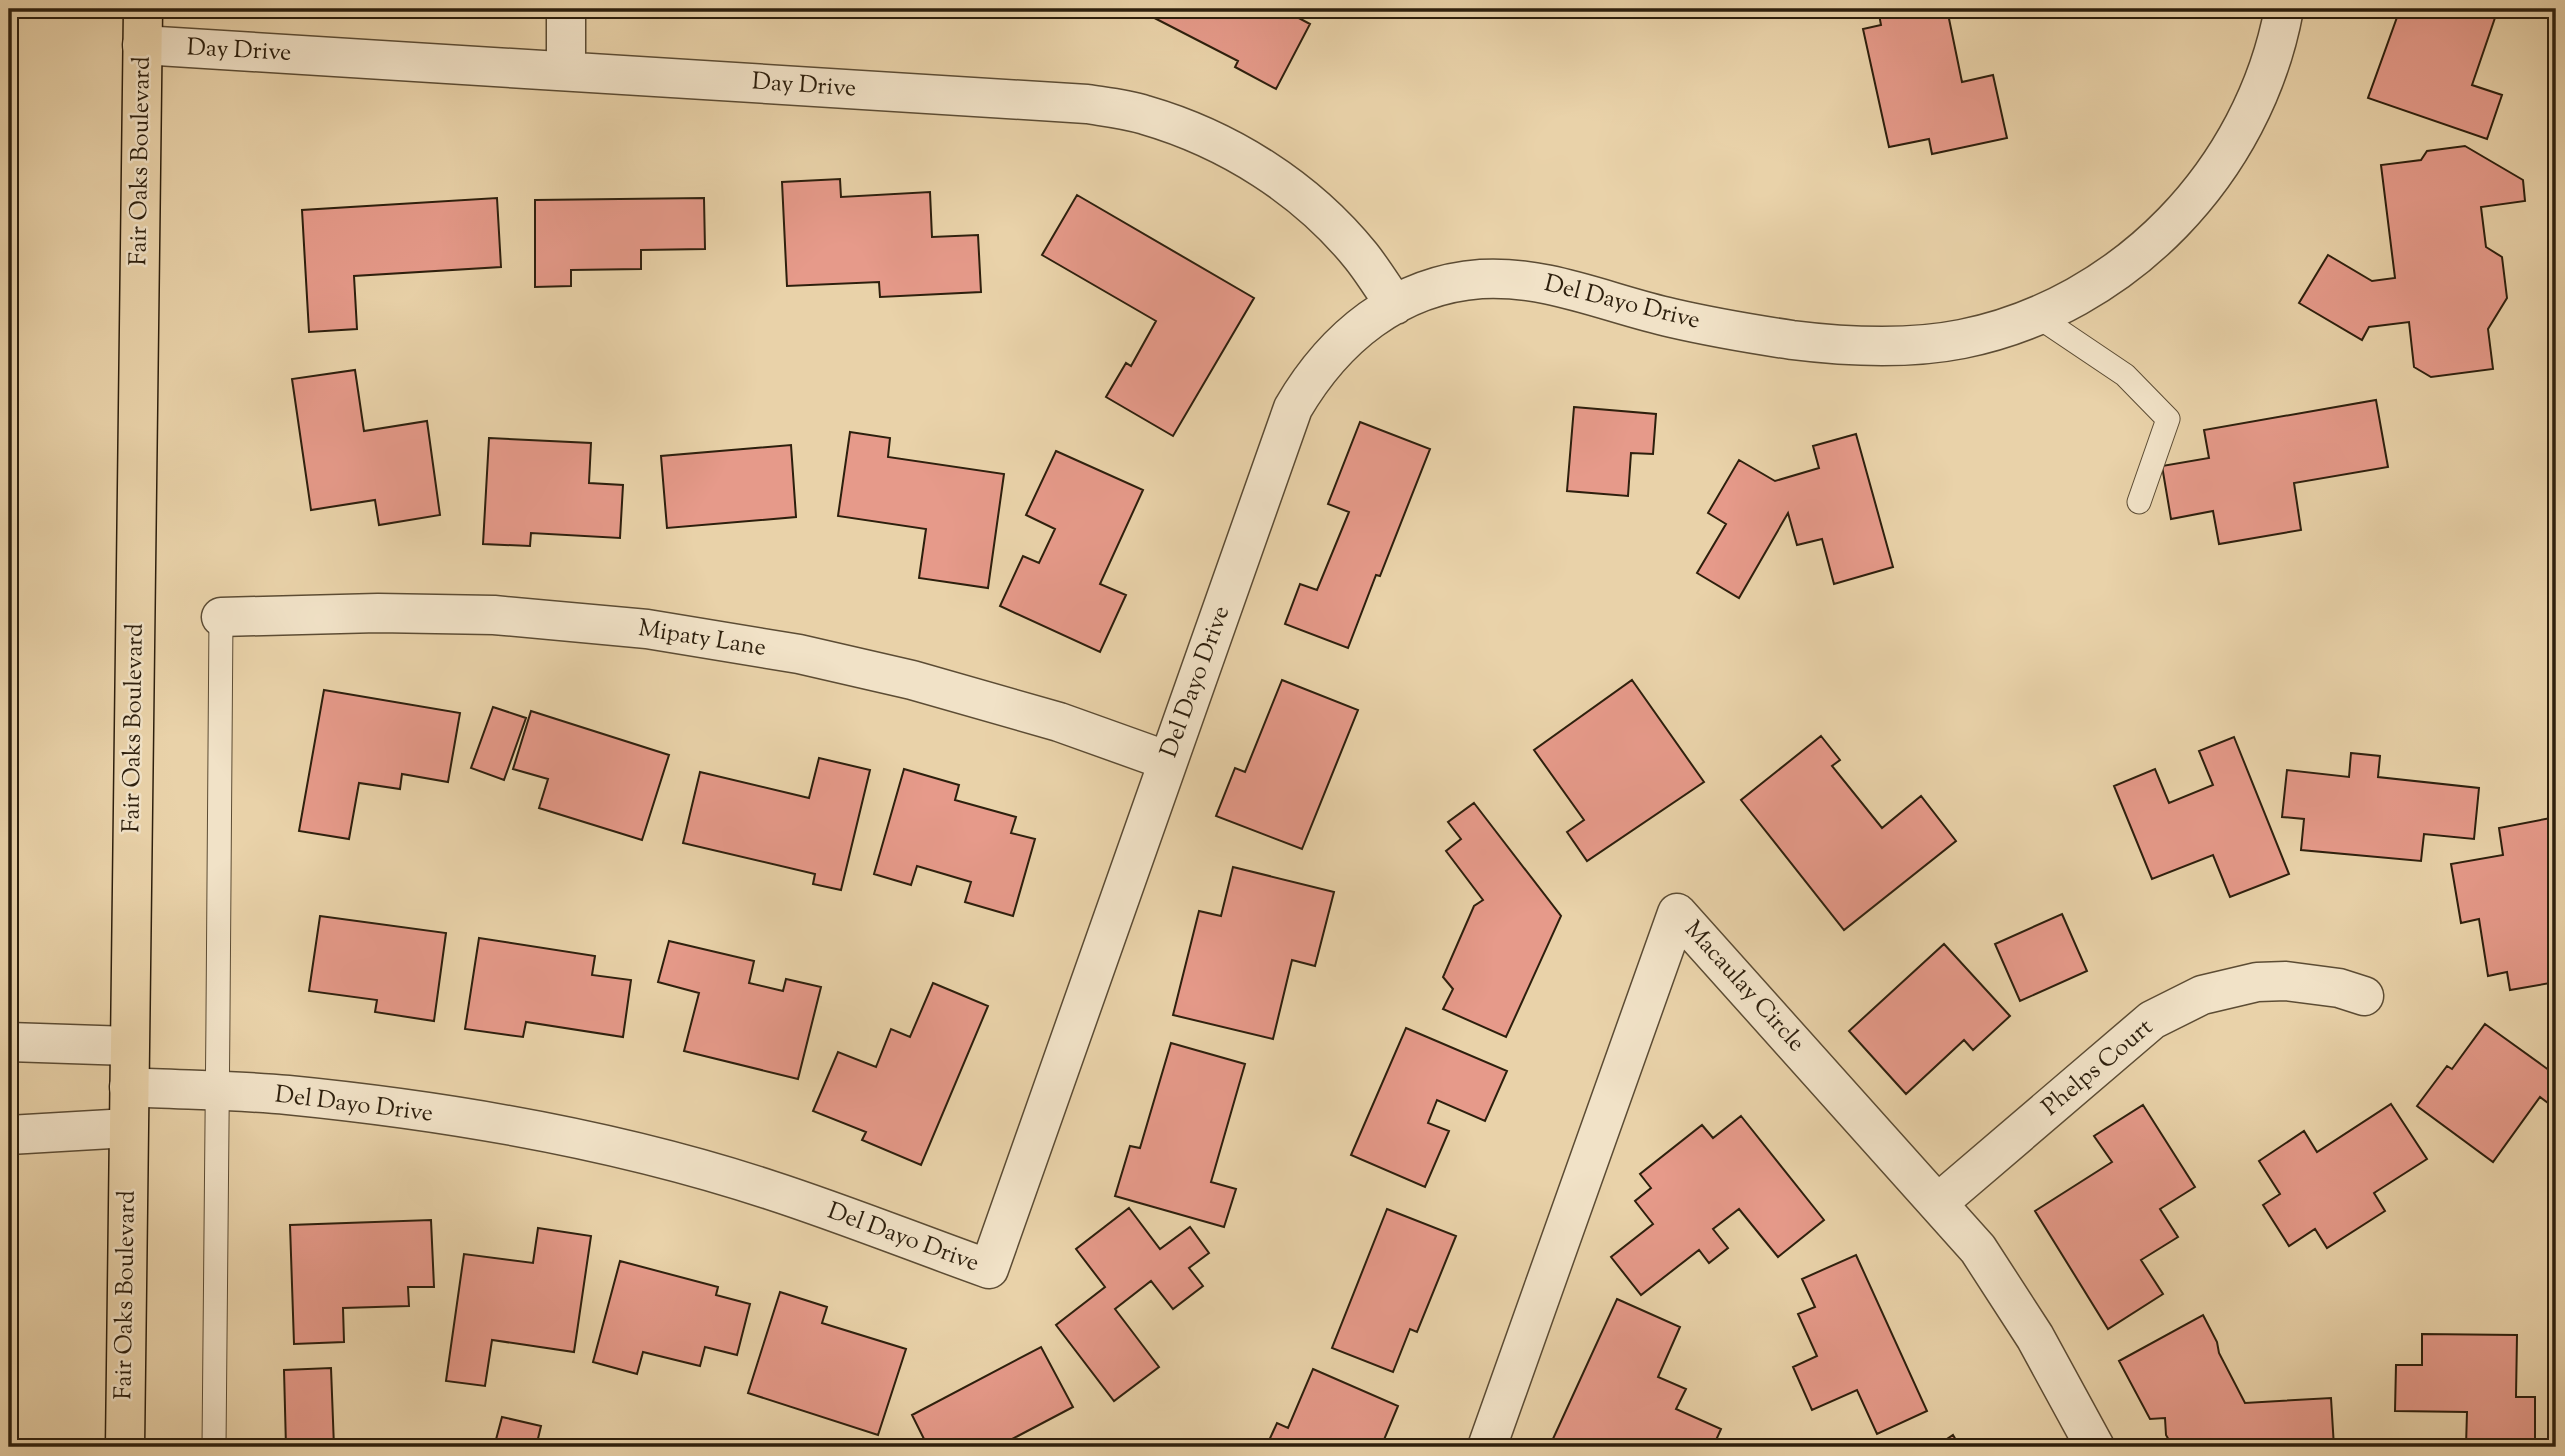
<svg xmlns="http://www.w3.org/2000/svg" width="2565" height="1456" font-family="'Sorts Mill Goudy',serif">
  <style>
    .building { fill: #e69a8a; stroke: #2d1f0d; stroke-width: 2 }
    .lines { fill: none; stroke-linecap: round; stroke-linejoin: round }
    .lane-casing { stroke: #5c4c34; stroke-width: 25 }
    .street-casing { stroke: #5c4c34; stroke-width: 41 }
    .primary-casing { stroke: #2d1f0d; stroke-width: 41 }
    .lane { stroke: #f1e2c7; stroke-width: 23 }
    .street { stroke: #f1e2c7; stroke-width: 38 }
    .primary { stroke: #e9d2a9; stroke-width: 38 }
    .labels { text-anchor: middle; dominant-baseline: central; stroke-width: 5; stroke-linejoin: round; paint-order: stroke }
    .street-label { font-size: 24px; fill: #2d1f0d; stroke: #f1e2c7 }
  </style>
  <rect width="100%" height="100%" fill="#e9d2a9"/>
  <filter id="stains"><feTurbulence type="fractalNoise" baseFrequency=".00286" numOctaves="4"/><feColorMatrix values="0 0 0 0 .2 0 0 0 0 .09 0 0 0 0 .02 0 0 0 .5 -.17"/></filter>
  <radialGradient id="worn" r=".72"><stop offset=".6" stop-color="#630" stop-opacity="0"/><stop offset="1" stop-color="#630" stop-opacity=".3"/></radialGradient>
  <path class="building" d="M1137 9H1282L1310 24 1276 89 1235 67 1238 61Z
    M1878 9H1947L1962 82 1993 75 2007 138 1932 154 1929 139 1889 147 1863 29 1881 25Z
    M2400 9H2498L2472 85 2502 95 2487 139 2368 98Z
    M2508 9H2534L2532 17Z
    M2465 146 2523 180 2525 201 2481 207 2486 247 2502 257 2507 298 2488 329 2493 369 2431 377 2414 367 2409 322 2369 327 2362 340 2299 303 2328 255 2372 281 2395 278 2381 165 2421 160 2427 151Z
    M840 179 841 197 930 192 932 237 978 235 981 292 880 297 879 282 787 286 782 182Z
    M1077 195 1254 298 1173 436 1106 397 1126 363 1131 366 1156 321 1042 255Z
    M497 198 501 267 354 276 357 329 309 332 302 210Z
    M704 198 705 249 641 250V269L571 270V286L535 287V200Z
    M355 370 364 431 427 421 440 515 379 525 375 500 311 510 292 379Z
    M2376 400 2388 467 2294 483 2301 530 2219 544 2213 511 2171 519 2162 466 2209 458 2204 430Z
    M1574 407 1656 414 1653 454 1631 453 1628 496 1567 491Z
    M1360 422 1430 449 1380 576 1376 575 1348 648 1285 624 1300 584 1317 590 1349 512 1328 504Z
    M850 432 890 438 888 457 1004 474 988 588 919 578 926 529 838 516Z
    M1856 434 1893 567 1834 584 1822 539 1797 545 1788 513 1739 598 1697 573 1726 524 1708 513 1739 460 1775 481 1819 468 1813 446Z
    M489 438 591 443 589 483 623 485 620 538 531 533 530 546 483 544Z
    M791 445 796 517 667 528 661 456Z
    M1056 451 1143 490 1100 584 1126 595 1100 652 1000 606 1023 556 1039 563 1055 529 1026 515Z
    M1282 680 1358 710 1302 849 1216 816 1235 768 1245 772Z
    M1632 680 1704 782 1587 861 1567 832 1584 820 1534 750Z
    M324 690 460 713 448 782 402 774 400 789 359 783 349 839 299 831Z
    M493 707 526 718 504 780 471 768Z
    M531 711 669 755 642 840 539 808 548 779 513 769Z
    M1821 736 1840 760 1832 766 1882 828 1921 796 1956 841 1844 930 1741 800Z
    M2234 737 2289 874 2230 897 2213 855 2152 879 2114 786 2155 769 2169 803 2213 785 2199 751Z
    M2351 753 2380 756 2378 777 2479 788 2474 839 2424 834 2421 861 2301 850 2304 819 2282 817 2287 770 2349 777Z
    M819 758 870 770 841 890 813 884 815 874 683 843 700 772 809 798Z
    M904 769 959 785 955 800 1016 817 1011 833 1035 839 1013 916 965 902 971 882 917 866 911 885 874 874Z
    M1474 803 1561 916 1506 1037 1443 1009 1453 989 1443 977 1474 906 1483 900 1446 851 1461 839 1448 822Z
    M2556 817V982L2510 990 2507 972 2488 976 2479 919 2461 923 2451 864 2503 855 2499 828Z
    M1233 867 1334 892 1315 966 1292 960 1273 1039 1173 1015 1199 911 1221 916Z
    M2062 914 2087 971 2020 1001 1995 944Z
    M320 916 446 933 434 1021 375 1012 377 1000 309 991Z
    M479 938 595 956 592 975 631 980 623 1037 526 1022 523 1037 465 1029Z
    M669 941 754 961 749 983 783 991 786 979 821 987 798 1079 684 1051 699 993 658 982Z
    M1944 944 2010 1016 1973 1050 1964 1040 1906 1094 1849 1031Z
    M933 983 988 1006 921 1165 862 1140 866 1132 813 1111 838 1052 876 1067 891 1029 910 1037Z
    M2485 1024 2553 1073 2556 1068V1109L2540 1097 2493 1162 2417 1106 2447 1066 2452 1069Z
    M1406 1028 1507 1071 1485 1121 1437 1100 1428 1123 1449 1131 1425 1187 1351 1155Z
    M1171 1043 1245 1064 1211 1182 1236 1189 1224 1227 1115 1196 1130 1146 1140 1148Z
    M2391 1104 2427 1159 2374 1193 2385 1211 2327 1248 2315 1229 2289 1246 2263 1205 2280 1194 2259 1161 2304 1131 2317 1152Z
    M2143 1105 2195 1187 2160 1209 2178 1237 2141 1260 2163 1294 2108 1329 2035 1211 2112 1162 2094 1136Z
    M1741 1116 1824 1220 1778 1257 1739 1209 1713 1229 1728 1248 1709 1263 1699 1250 1641 1295 1611 1257 1653 1224 1635 1201 1651 1188 1640 1174 1702 1125 1713 1138Z
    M1129 1208 1160 1249 1190 1227 1209 1253 1189 1268 1203 1286 1173 1309 1151 1281 1115 1309 1159 1367 1114 1401 1056 1325 1105 1287 1076 1249Z
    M1387 1209 1456 1236 1417 1332 1410 1329 1393 1372 1332 1348Z
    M431 1220 434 1287H408L409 1306 343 1308 344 1342 294 1344 290 1225Z
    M538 1228 591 1236 574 1352 492 1340 485 1386 446 1381 464 1254 533 1263Z
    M1856 1255 1927 1411 1877 1434 1857 1390 1812 1410 1793 1367 1817 1356 1798 1314 1815 1307 1802 1279Z
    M620 1261 718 1287 716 1295 750 1304 737 1355 705 1347 700 1366 643 1352 637 1374 593 1362Z
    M780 1292 827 1307 822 1323 906 1349 878 1435 748 1393Z
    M1617 1299 1680 1327 1658 1377 1686 1389 1676 1409 1721 1429 1713 1447H1567L1552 1441Z
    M2203 1315 2217 1342 2219 1353 2245 1403 2331 1398 2334 1447H2173L2166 1435 2165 1418 2150 1419 2119 1361Z
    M2422 1334 2517 1335 2516 1397H2535V1447L2466 1446 2467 1412 2395 1411 2396 1365H2422Z
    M1041 1347 1073 1407 997 1447H928L912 1415Z
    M331 1368 334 1447H286L284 1370Z
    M1313 1369 1398 1406 1381 1447 1361 1445 1360 1447H1266L1277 1423 1288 1428Z
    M502 1417 541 1426 536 1447H494Z
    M1953 1435 1960 1447H1935Z"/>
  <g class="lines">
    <g class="lane-casing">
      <path id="lane" d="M2036 315 2125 375 2168 419 2139 502
        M214 1447C218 1170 218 894 221 617"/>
    </g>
    <g class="street-casing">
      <path id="street" d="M142 45 1087 104C1106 107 1126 109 1145 115 1228 139 1306 188 1361 256 1373 271 1384 289 1395 305
        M566 71V9
        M221 617 378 613 494 615 647 629 799 654 912 680 1059 722 1168 761
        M9 1042 129 1046
        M129 1087C182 1090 235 1090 288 1095 450 1111 615 1139 770 1190 844 1214 916 1243 989 1269L1293 408C1334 338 1397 285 1481 279 1547 275 1609 304 1672 318 1711 327 1752 334 1792 340 1848 347 1907 350 1962 339 2125 306 2254 171 2284 9
        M9 1135 128 1128
        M1938 1203 2152 1020 2202 995 2257 982 2286 981 2339 988 2364 996
        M1487 1447 1677 913 1978 1249 2035 1337 2095 1447"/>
    </g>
    <g class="primary-casing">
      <path id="primary" d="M125 1447 143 9"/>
    </g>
    <use href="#lane" class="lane"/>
    <use href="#street" class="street"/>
    <use href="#primary" class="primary"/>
  </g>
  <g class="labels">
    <g class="street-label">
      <text transform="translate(239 51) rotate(3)">Day Drive</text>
      <text transform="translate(804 86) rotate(4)">Day Drive</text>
      <text transform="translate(141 161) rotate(-89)">Fair Oaks Boulevard</text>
      <text transform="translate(1622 303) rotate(14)">Del Dayo Drive</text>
      <text transform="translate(702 639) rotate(9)">Mipaty Lane</text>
      <text transform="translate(1196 682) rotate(-70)">Del Dayo Drive</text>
      <text transform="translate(134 728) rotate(-89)">Fair Oaks Boulevard</text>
      <text transform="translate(1744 987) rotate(48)">Macaulay Circle</text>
      <text transform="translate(2098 1068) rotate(-40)">Phelps Court</text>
      <text transform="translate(354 1105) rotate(7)">Del Dayo Drive</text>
      <text transform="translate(903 1238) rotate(20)">Del Dayo Drive</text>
      <text transform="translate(126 1295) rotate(-89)">Fair Oaks Boulevard</text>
    </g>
  </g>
  <rect width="2565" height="1456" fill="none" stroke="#e9d2a9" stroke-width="35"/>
  <rect x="10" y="10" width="2544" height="1435" fill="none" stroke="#2d1f0d" stroke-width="3.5"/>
  <rect x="18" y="18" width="2530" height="1421" fill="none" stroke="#2d1f0d" stroke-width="2"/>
  <rect width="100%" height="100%" filter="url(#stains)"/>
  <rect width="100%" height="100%" fill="url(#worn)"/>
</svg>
